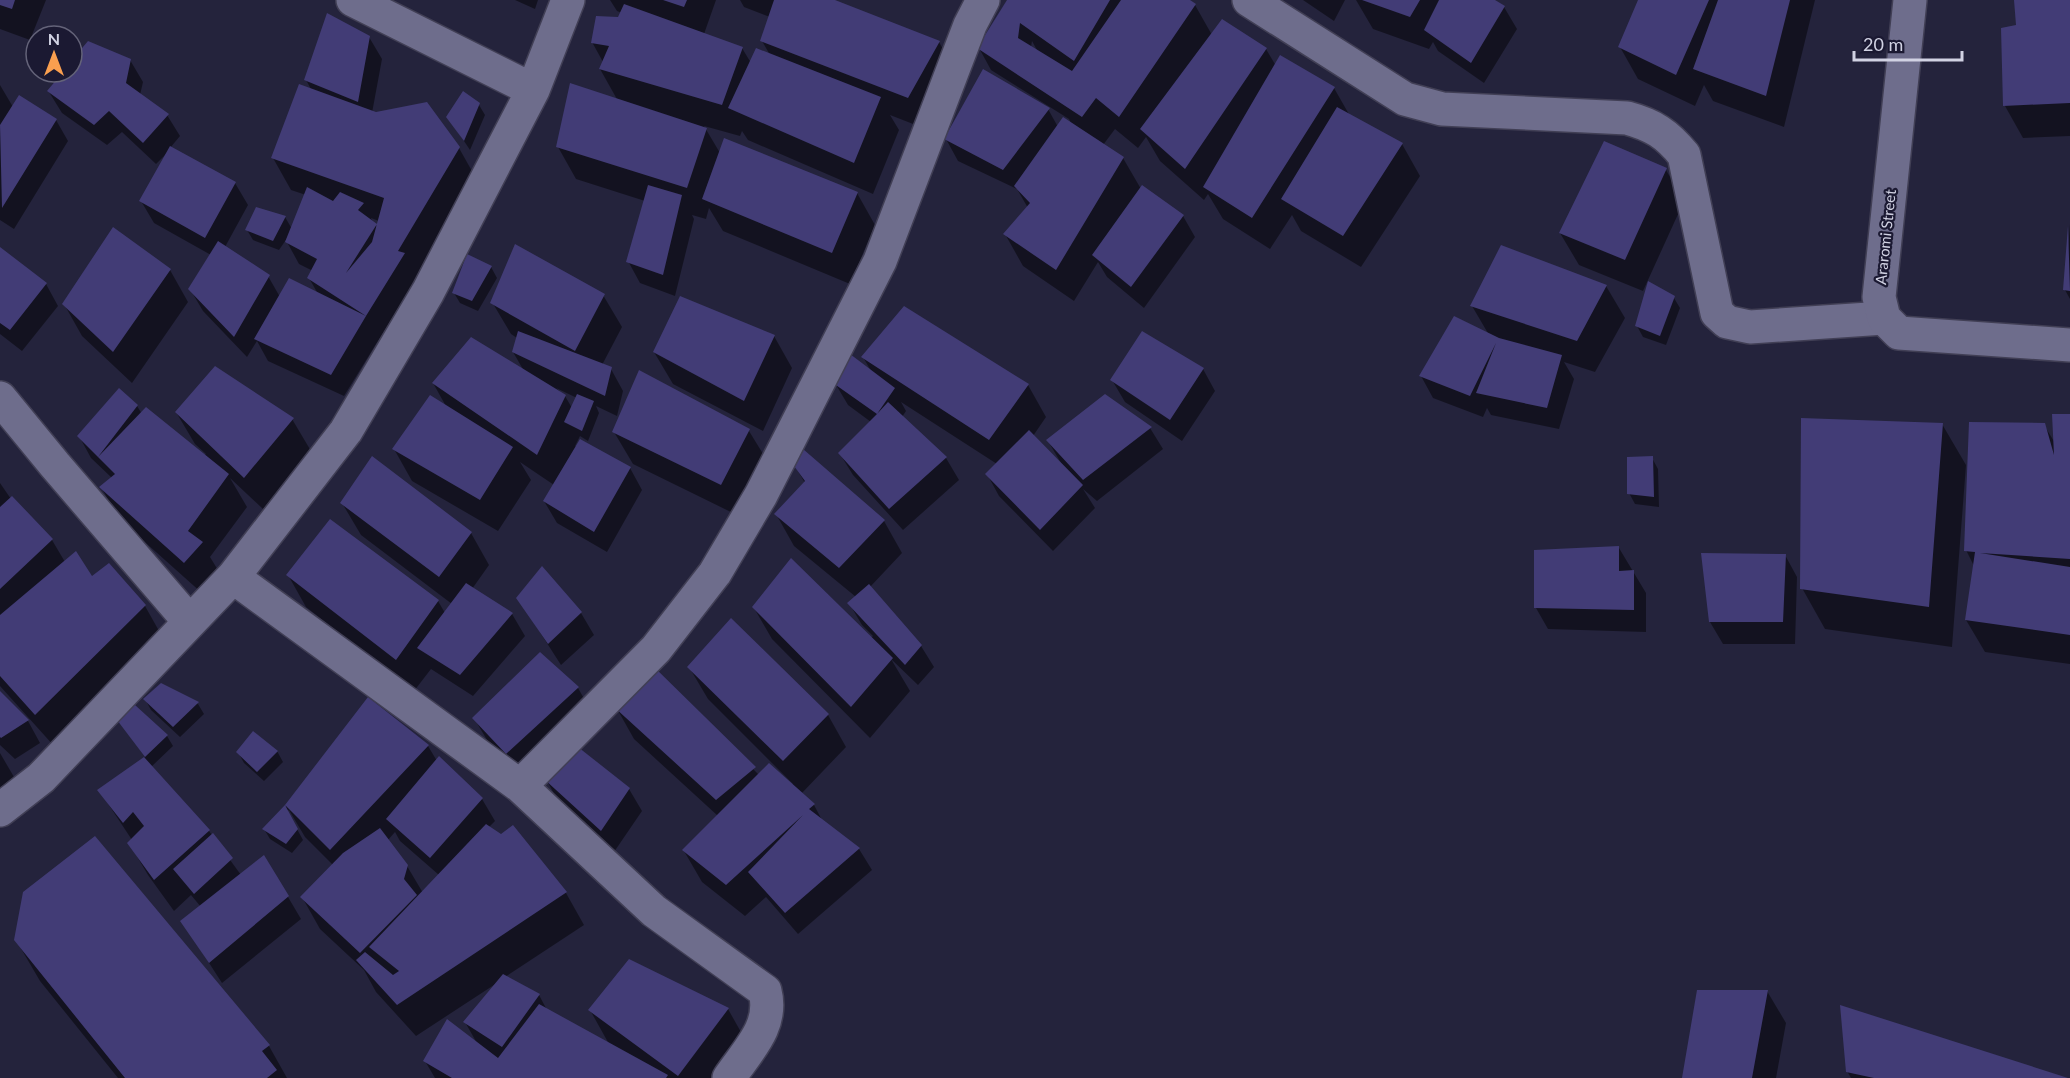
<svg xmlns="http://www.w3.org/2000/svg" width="2070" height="1078" font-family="Lato,sans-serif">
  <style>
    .shadow { fill: #0007; fill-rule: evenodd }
    .building { fill: #423c76 }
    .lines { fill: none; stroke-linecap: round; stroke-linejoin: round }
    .minor-casing { stroke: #413f55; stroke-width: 36 }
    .tertiary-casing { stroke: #413f55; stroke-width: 36 }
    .minor { stroke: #6e6d8c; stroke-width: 33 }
    .tertiary { stroke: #6e6d8c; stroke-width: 33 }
    .labels { text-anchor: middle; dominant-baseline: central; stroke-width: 4.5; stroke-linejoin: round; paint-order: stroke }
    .street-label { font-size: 15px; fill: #d1d2e3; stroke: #1b1932 }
  </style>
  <rect width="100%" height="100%" fill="#24233c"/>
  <path class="shadow" d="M0 0H46L30 40 0 29Z
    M515 0H538L535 9Z
    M610 0H716L704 34 742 48 751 63 770 55 762 41 770 17 744 7 740 0H831L939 42 957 74 926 129 890 115 899 130 873 194 748 140 742 131 740 136 704 126 720 153 857 193 875 225 850 284 723 231 709 208 706 219 692 215 694 219 675 296 640 283 628 261 645 201 576 179 558 147 618 101 600 69 603 62 592 42 619 18 622 13 617 11Z
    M1009 0H1188L1195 5 1212 35 1266 49 1276 66 1334 88 1350 116 1402 144 1420 176 1361 267 1301 231 1292 215 1270 249 1223 219 1208 194 1204 200 1160 161 1146 137 1138 148 1115 129 1103 145 1123 158 1141 189 1183 216 1195 237 1144 308 1107 277 1098 262 1074 301 1023 266 1005 234 1028 208 1017 189 958 161 946 139 1048 109 1058 127 1072 125 1069 119 991 70 979 48ZM1032 41 1038 52 1031 47Z
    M1303 0H1345L1334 21Z
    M1356 0H1492L1504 7 1517 29 1484 83 1438 51 1433 42 1429 49 1373 29Z
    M1639 0H1815L1784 127 1713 101 1704 85 1695 106 1638 79 1620 47Z
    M2016 0H2070V136L2023 138 2005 106 2002 30 2017 27Z
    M369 37 382 59 372 113 459 148 477 180 344 396 268 361 257 341 247 357 203 311 190 289 211 255 154 223 141 201 168 152 156 164 122 132 107 145 62 113 49 92 65 72H72V63L130 60 143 82 140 95 167 115 180 136 170 148 235 183 248 205 225 247 268 276 280 297 318 294 309 278 313 271 299 264 287 242 290 234 279 250 253 240 247 230 285 217 292 229 306 195 291 190 273 158 312 91 306 80ZM371 218 379 221 378 228 373 223Z
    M0 85 13 107 56 120 68 141 14 229 0 220Z
    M479 105 485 115 470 150 448 117Z
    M1666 170 1684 201 1643 291 1579 265 1560 233Z
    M2070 224V299L2065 290Z
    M1502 247 1606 286 1625 318 1595 372 1564 362 1574 379 1559 429 1491 415 1487 408 1483 417 1433 398 1421 376 1489 335 1472 306Z
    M0 249 46 284 58 306 22 351 0 334Z
    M491 267 497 278 478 311 460 303 454 293Z
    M170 270 188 302 132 383 82 336 64 304Z
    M603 295 622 327 602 365 611 369 623 391 617 416 596 406 599 413 588 441 580 436 575 446 630 468 642 490 607 552 557 523 544 501 554 485 520 462 531 480 498 531 412 481 394 449 447 408 433 383 524 371 513 352 517 338 511 334 492 302ZM556 388 577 398 572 408 565 396Z
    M1674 298 1680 308 1666 345 1643 337 1637 326Z
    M774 336 792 368 763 431 673 384 654 352Z
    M863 357 1028 385 1046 417 1033 436 1061 463 1048 441 1150 428 1163 449 1097 501 1083 489 1095 508 1053 551 999 496 987 474 997 464 901 402 906 411 902 417 946 458 959 480 903 530 853 475 840 454 871 422 848 405 835 383 871 371Z
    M1203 369 1215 391 1182 441 1125 402 1112 380Z
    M640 372 749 431 768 462 739 516 633 464 614 432Z
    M137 406 142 414 204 456 206 454 195 444 176 412 292 419 311 451 263 509 230 478 247 507 210 557 221 575 203 594 119 519 101 487 112 478 91 458 79 436Z
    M2070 415V664L1985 652 1966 620 1974 566 1966 550 2044 425 2055 443Z
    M1942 424 1966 465 1952 647 1825 629 1802 588Z
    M1652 458 1658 469 1659 507 1635 504 1629 493Z
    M795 466 884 521 902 553 870 587 921 646 934 667 918 685 891 659 910 691 870 738 772 639 754 608 871 638 873 636 862 625 849 603 856 597 794 546 776 514 805 483Z
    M0 483 11 499 52 540 65 562 145 606 163 638 54 746 0 686Z
    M342 503 471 533 489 565 472 589 512 614 525 636 473 696 431 669 414 691 306 607 288 575 330 521 438 601 445 613 452 604 361 535Z
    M1619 548 1646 593V632L1548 629 1536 608Z
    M1785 555 1797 577 1795 644H1723L1710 622Z
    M542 569 581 613 594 635 561 665 518 598Z
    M731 620 828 715 846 747 801 794 814 805 823 822 859 849 872 870 798 934 766 897 745 916 702 882 684 851 718 816 634 739 616 707 652 667 759 775 791 785 793 784 708 699 689 667Z
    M161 685 198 704 204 714 180 737 151 710 145 699Z
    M578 688 590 709 519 774 487 740 474 718Z
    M0 694 28 721 40 743 15 759 0 745Z
    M368 699 428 746 437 761 482 799 495 821 488 828 501 836 512 827 566 893 584 925 505 977 539 995 547 1010 609 1044 590 1010 728 1009 746 1041 718 1078H435L425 1061 478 1045 465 1022 497 983 416 1036 376 992 364 970 320 929 302 897 333 865 305 837 289 810 287 811 303 840 292 853 270 839 264 829 286 806ZM395 832 400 841 439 875 423 893 407 866 388 840Z
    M116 717 167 736 173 746 151 767 209 831 241 875 288 897 301 919 222 983 182 921 201 907 191 895 174 911 148 875 129 843 132 840 99 790 145 757Z
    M277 751 283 762 264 781 244 763 238 752Z
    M0 753 14 777 0 788Z
    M546 779 629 789 642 811 614 852 558 801Z
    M95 838 269 1046 287 1078H118L40 981 16 940Z
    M1767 991 1786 1023 1776 1078H1683Z
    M1847 1071 2064 1078H1851Z"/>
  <path class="building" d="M0 0H15L12 9 0 5Z
    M663 0H687L684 7Z
    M774 0H835L940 41 908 98 760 41Z
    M1007 0H1110L1074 61 1020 23 1018 38 1072 71 1121 0H1190L1196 4 1119 117 1096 98 1082 117 977 48Z
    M1362 0H1420L1410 17Z
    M1439 0H1495L1505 6 1471 63 1424 30Z
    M1638 0H1709L1676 75 1618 47Z
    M1718 0H1790L1766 96 1693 69Z
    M2014 0H2070V103L2003 106 2001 28 2016 25Z
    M624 4 743 47 722 105 599 69 609 46 591 43 596 16 618 17Z
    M327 13 370 36 358 102 304 80Z
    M1222 19 1267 48 1185 169 1140 129Z
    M88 41 131 59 126 83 169 114 143 143 109 111 94 125 47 91 63 72H72V60Z
    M756 48 881 97 854 163 728 108Z
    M1280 55 1335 87 1252 218 1203 187Z
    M983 69 1050 108 1003 170 944 139Z
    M570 83 707 128 687 188 556 147Z
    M299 84 376 112 427 102 460 147 398 251 405 253 366 316 307 278 317 259 285 242 307 187 333 201 340 192 364 203 358 210 377 224 346 273 372 242 384 198 271 158Z
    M463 91 480 103 464 141 446 117Z
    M19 95 57 119 2 208 0 125Z
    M1337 107 1403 143 1343 236 1281 199Z
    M1063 117 1124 157 1056 270 1003 234 1030 203 1014 186Z
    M724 138 858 192 832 253 702 199Z
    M1604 141 1667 168 1625 260 1559 233Z
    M170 146 236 182 205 238 139 201Z
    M648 185 682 195 663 275 626 262Z
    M1142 185 1184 215 1131 287 1092 255Z
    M256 207 286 216 273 241 245 230Z
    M2068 226 2070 291 2063 290Z
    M113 227 171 269 113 352 62 304Z
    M218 241 270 275 234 337 188 289Z
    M515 244 605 294 575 351 490 303Z
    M1501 245 1607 285 1577 341 1470 306Z
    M0 247 47 283 10 330 0 323Z
    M467 254 492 266 472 301 452 293Z
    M289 278 366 316 331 375 254 339Z
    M1648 281 1675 296 1660 336 1635 326Z
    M680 296 775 335 744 401 653 352Z
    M904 306 1029 384 989 440 861 357Z
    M1454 316 1499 338 1562 355 1547 408 1476 393 1496 343 1470 396 1419 376Z
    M518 331 612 367 605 396 512 352Z
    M1142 331 1204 368 1170 420 1110 380Z
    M471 337 566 395 537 455 432 383Z
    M850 354 895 388 877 414 888 402 947 457 889 509 838 453 877 414 833 383Z
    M215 366 294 418 244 478 175 412Z
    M639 370 750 429 721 485 612 432Z
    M119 388 138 405 98 457 77 436Z
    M577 394 594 401 582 431 564 422Z
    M1105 394 1152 427 1083 480 1046 440Z
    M430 395 513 447 480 500 392 449Z
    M146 407 229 474 188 531 203 542 184 563 99 487 115 474 98 457Z
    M2052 414H2070V559L1980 553 2070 567V635L1965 620 1975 552 1964 551 1969 422 2045 423 2054 455Z
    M1801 418 1943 423 1929 607 1800 589Z
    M1029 430 1083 485 1040 530 985 474Z
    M580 439 631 467 594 532 543 501Z
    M803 449 885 520 839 568 774 514 805 481 794 466Z
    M372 456 472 532 439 577 340 503Z
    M1653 456 1654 497 1627 494V457Z
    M12 496 53 539 0 589V507Z
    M330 519 439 600 396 660 286 575Z
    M1619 546V571L1634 570V610L1534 608V550Z
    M76 551 92 576 109 563 146 605 35 715 0 676V615Z
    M1701 553 1786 554 1783 622H1709Z
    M791 558 893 658 851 707 752 607Z
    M542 566 582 612 548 644 516 598Z
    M466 583 513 613 460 675 417 648Z
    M869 584 922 645 905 665 847 603Z
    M731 618 829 714 783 761 687 667Z
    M540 652 579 687 506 754 472 718Z
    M652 665 756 767 716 800 614 707Z
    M161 683 199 702 173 727 143 699Z
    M0 691 29 720 1 738 0 737Z
    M368 697 429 745 330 850 285 805Z
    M135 705 168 735 145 757 114 716Z
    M253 731 278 751 257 772 236 752Z
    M578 747 630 788 601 831 544 779Z
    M439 756 483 798 430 858 386 819Z
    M144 757 210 830 154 880 127 843 144 826 133 812 123 823 97 790Z
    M769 763 815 804 809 809 860 848 785 913 748 872 803 815 726 885 682 850Z
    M285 805 298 829 286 844 262 829Z
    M486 824 501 834 513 825 567 892 397 1005 356 960 365 952 393 975 399 971 369 947Z
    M380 828 408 865 404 879 417 895 360 953 300 897 343 853Z
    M213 833 233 858 194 894 173 869Z
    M95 836 270 1045 262 1051 277 1070 267 1078H125L14 940 23 892Z
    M264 855 289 896 209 963 180 921Z
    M629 959 729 1008 678 1076 588 1010Z
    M503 974 540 994 502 1047 463 1022Z
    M1697 990H1768L1752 1078H1682Z
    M539 1004 668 1075 666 1078H452L423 1061 447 1019 498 1058Z
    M1840 1005 2068 1078H1874L1846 1072Z"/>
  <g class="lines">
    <g class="minor-casing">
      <path id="minor" d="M1249 0 1405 99 1442 109 1627 118C1653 125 1667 134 1684 155L1717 313 1727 322 1750 327 1884 318
        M533 90 568 0
        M0 398 55 465 189 621
        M233 577 520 786 654 911 765 991C774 1026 748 1050 729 1078
        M520 786 656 649 715 573 761 495 880 261 970 25 983 0
        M0 810 41 778 233 577 346 431 428 292 533 90 353 0"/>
    </g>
    <g class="tertiary-casing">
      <path id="tertiary" d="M1910 0 1879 297 1884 318 1899 333 2070 345"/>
    </g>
    <use href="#minor" class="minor"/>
    <use href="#tertiary" class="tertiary"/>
  </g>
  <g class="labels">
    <g class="street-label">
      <text transform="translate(1885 237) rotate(-84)">Araromi Street</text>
    </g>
  </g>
  <g transform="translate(54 54)"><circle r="28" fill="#1b1932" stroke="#646379" stroke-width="1.5"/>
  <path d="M0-4.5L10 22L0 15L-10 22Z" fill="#fa9f4f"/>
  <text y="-9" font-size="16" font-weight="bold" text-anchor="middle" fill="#d1d2e3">N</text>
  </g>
  <path d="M1854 51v9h108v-9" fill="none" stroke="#d1d2e3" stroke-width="3"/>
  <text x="1863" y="51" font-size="18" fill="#d1d2e3" stroke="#1b1932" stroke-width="4.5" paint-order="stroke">20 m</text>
</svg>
